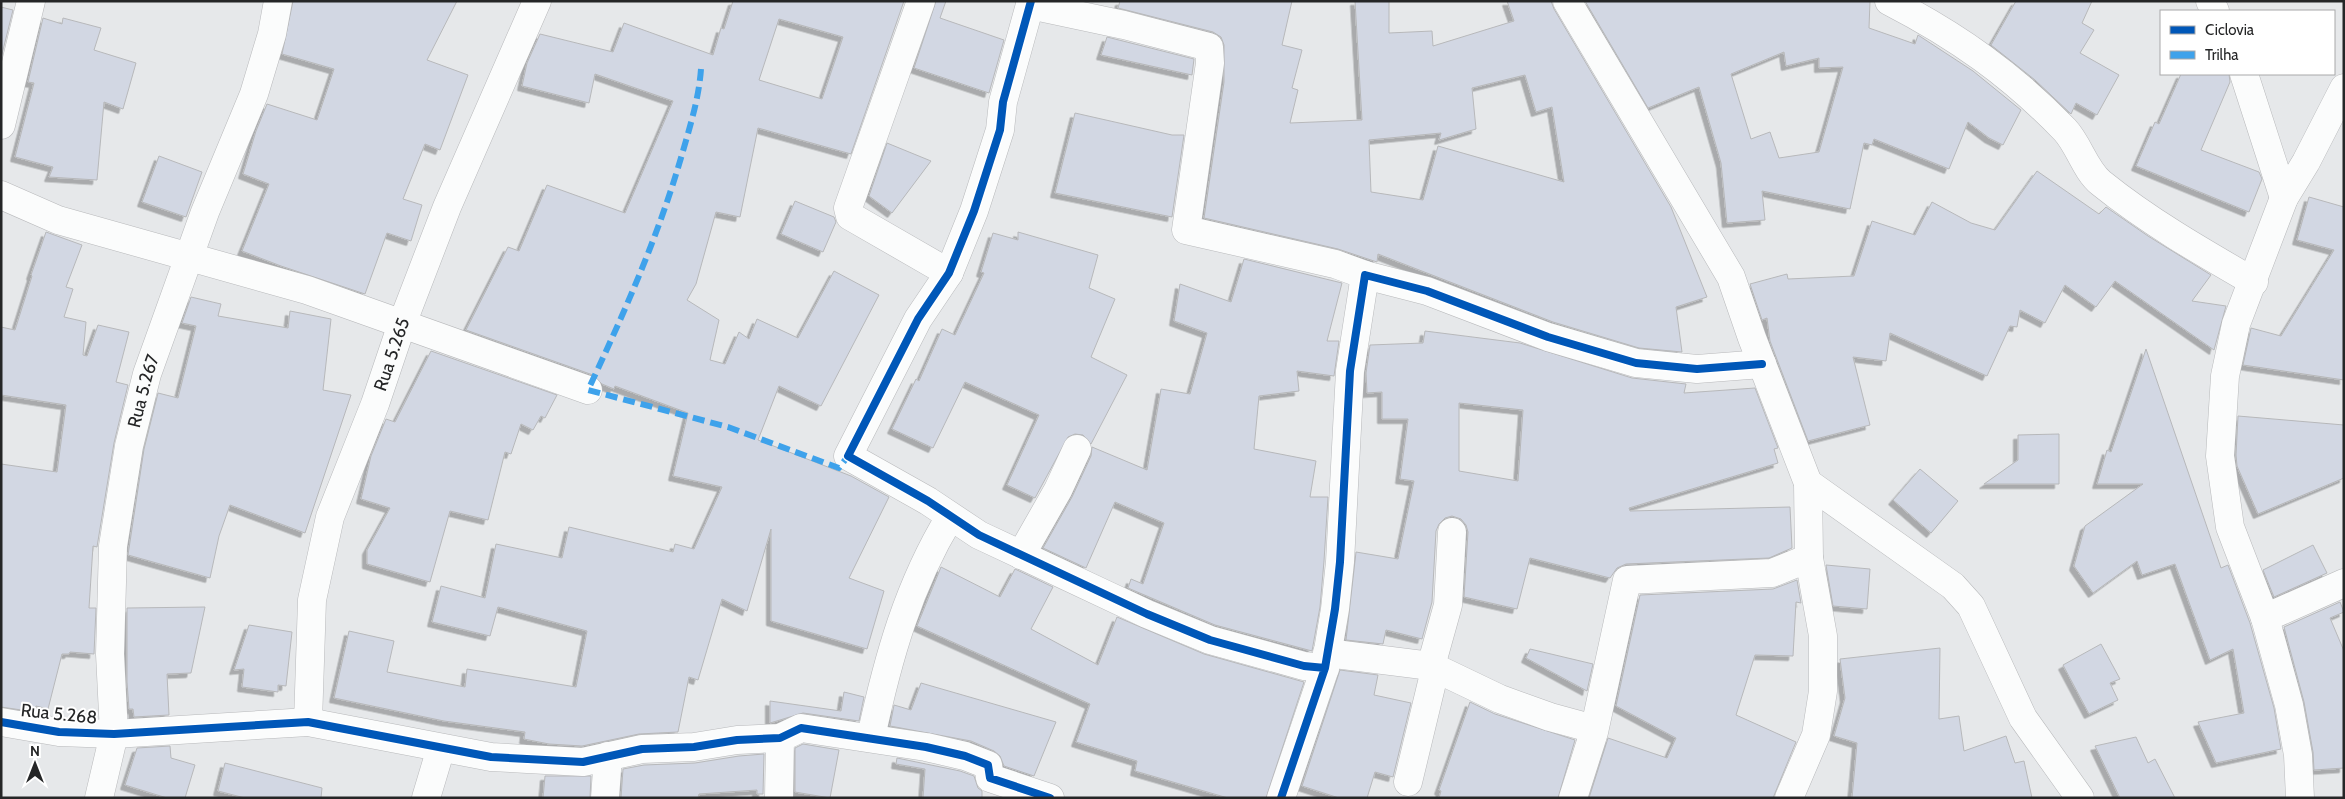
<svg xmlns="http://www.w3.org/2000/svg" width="2345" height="799" font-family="Cabin,sans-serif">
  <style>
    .building { fill: #d2d7e3; stroke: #b7b8ba; fill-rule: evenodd; filter: url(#shadow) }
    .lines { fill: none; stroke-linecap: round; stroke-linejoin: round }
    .minor-casing { stroke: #b8b9bb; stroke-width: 29 }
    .minor { stroke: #fbfcfc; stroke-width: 28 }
    .quiet { stroke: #3ea2eb; stroke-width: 6; stroke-dasharray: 12 6; stroke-linecap: butt }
    .cycleway-casing { stroke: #fff; stroke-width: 11 }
    .cycleway { stroke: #0057b8; stroke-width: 8 }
    .labels { text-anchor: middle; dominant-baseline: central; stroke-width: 4; stroke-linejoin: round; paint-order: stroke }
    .street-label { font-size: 18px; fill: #252627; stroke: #fff }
  </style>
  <defs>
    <filter id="shadow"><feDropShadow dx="-4.5" dy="4.5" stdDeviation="0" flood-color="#0004"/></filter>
  </defs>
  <rect width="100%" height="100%" fill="#e6e8ea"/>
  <path class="building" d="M293 1H457L427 60 468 75 440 150 425 144 403 199 422 205 411 241 387 233 365 294 281 266 242 251 269 184 243 174 256 131 267 104 317 120 334 69 282 54Z
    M733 1H904L851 154 758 128 740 217 716 212 696 284 687 300 719 320 710 360 725 364 739 332 749 339 757 319 798 338 834 271 879 295 821 406 779 386 758 440 851 476 889 497 849 578 884 591 867 649 771 621V529L747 611 722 599 698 680 689 677 678 732 639 734 582 746 549 744 524 739 525 732 444 721 334 698 349 631 394 641 387 672 465 687 467 669 576 687 587 631 498 607 490 636 432 622 441 586 485 598 496 544 562 558 569 527 673 552 675 544 694 549 722 487 673 476 688 413 615 386 614 389 602 384 593 375 466 330 508 247 519 251 547 185 625 213 673 101 595 74 589 103 522 86 527 63 540 34 613 52 624 23 713 55 721 28 724 29ZM779 19 843 37 822 99 759 80Z
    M936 1H946L940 18 1004 40 989 93 914 68Z
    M1120 1H1292L1282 45 1302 50 1292 88 1298 90 1290 123 1362 120 1355 1H1389V33L1432 31 1433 46 1514 21 1507 1H1551L1554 9 1671 207 1707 297 1676 307 1682 352 1639 348 1553 322 1378 254 1377 262 1338 249 1204 218 1224 82V45L1221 37 1213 32 1118 8ZM1525 75 1536 112 1552 107 1564 182 1438 146 1423 200 1371 192 1369 140 1441 133 1439 140 1476 129 1472 88Z
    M1585 1H1870L1869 28 1915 44 1918 35 1973 71 2021 110 2003 145 1989 138 1968 122 1949 169 1874 139 1872 145 1864 143 1850 209 1762 191 1765 220 1727 223 1721 163 1699 87 1648 108ZM1784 52 1786 66 1819 58V68L1843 67 1819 152 1779 158 1770 132 1751 139 1731 74Z
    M2016 1H2092L2082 23 2094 30 2080 53 2119 75 2097 115 2076 103 2071 114 2035 80 1991 45Z
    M1 7 13 10 1 58Z
    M43 18 62 24 63 18 101 28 94 50 136 63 123 109 104 102 97 180 49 177 53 167 15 157 34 83 28 82Z
    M1107 37 1194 59 1192 75 1101 55Z
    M2181 74H2229L2230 82 2201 150 2259 172 2262 179 2249 212 2136 166 2155 122 2159 124Z
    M1075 113 1172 135H1184L1172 217 1055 193Z
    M887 143 931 161 892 213 869 196Z
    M159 156 202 172 186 217 142 202Z
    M2037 171 2099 214 2106 207 2148 236 2211 275 2192 301 2226 306 2214 350 2115 281 2096 307 2065 285 2045 323 2020 310 2017 327 2010 326 1987 376 1890 333 1886 361 1853 357 1870 425 1808 441 1770 341 1767 318 1762 320 1750 284 1787 274 1788 279 1854 276 1872 221 1915 235 1932 202 1971 223 1995 230Z
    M2309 197 2344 207V380L2243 365 2251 328 2281 336 2334 250 2297 240Z
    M795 201 834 217 836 222 823 252 781 234Z
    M46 232 82 245 66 287 73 289 64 317 86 322 83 355 87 356 98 325 129 332 116 382 128 385 114 443 97 547 93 546 89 608H96L94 654 70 652 69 654H62L48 709 36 706 35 712 1 707V464L57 472 66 405 1 395V327L15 330 32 276 31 275Z
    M1018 232 1098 255 1089 288 1115 299 1091 357 1127 375 1091 444 1083 435 1075 434 1068 437 1035 498 1007 485 1039 415 965 382 933 448 892 429 916 379 919 381 942 329 955 335 984 273 981 272 993 233 1018 240Z
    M1244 259 1342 283 1327 341H1339L1334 376 1297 371 1299 391 1259 396 1254 449 1316 461 1310 497H1328L1324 561 1320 607 1312 651 1215 625 1128 588 1131 579 1143 584 1164 523 1115 502 1086 568 1043 548 1072 497 1091 456 1092 447 1147 470 1161 389 1190 394 1207 333 1174 321 1180 284 1231 302Z
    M191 297 221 304 218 316 288 328 290 311 331 319 323 390 351 395 305 533 230 505 219 536 210 578 128 555 144 449 158 393 178 398 196 326 182 323Z
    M1425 331 1520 343 1632 378 1686 384 1684 393 1755 388 1778 448 1774 449 1778 463 1629 508 1630 511 1790 507 1792 548 1769 558 1626 564 1617 568 1610 578 1530 558 1517 609 1464 597 1468 532 1466 525 1461 519 1452 516 1445 518 1439 524 1436 531 1432 602 1422 639 1386 630 1383 644 1346 640 1356 552 1398 559 1414 481 1400 479 1408 419H1382V392L1367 393 1366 373 1370 345 1423 343ZM1459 403 1523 410 1518 481 1459 471Z
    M2146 349 2221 568 2228 565 2250 623 2274 708 2281 749 2216 763 2198 722 2244 713 2233 649 2210 660 2175 564 2142 575 2137 561 2093 593 2074 566 2085 526 2143 484H2097L2107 450 2111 452Z
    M431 351 557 395 545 418 541 416 533 430 521 424 511 454 505 452 488 520 450 511 430 582 367 564V550L390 508 361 499 371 456 386 419 395 422Z
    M2238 416 2344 425V478L2258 514 2237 466 2236 455Z
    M2059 434V484H1984L2018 460V435Z
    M1920 469 1958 501 1931 533 1893 500Z
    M2313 545 2327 573 2274 597 2263 570Z
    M1826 565 1870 569 1867 609 1833 606Z
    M941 567 1000 597 1015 569 1053 587 1031 629 1098 665 1117 617 1204 654 1304 682 1266 798H1228L1135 771 1137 761 1076 742 1090 704 917 626Z
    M1797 580 1801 603 1796 602 1793 656 1755 655 1736 715 1796 742 1773 798H1589L1608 738 1667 758 1676 738 1616 706 1640 595 1773 589Z
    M2340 602 2344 612 2330 618 2344 651V768L2314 770 2313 752 2304 702 2284 627Z
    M205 607 191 673 167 674 169 715 134 717 133 709H129L127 682V608Z
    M249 625 292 632 286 686 278 685V692L242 687 244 669 234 670Z
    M2101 644 2120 679 2110 683 2118 700 2089 714 2063 665Z
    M1940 648 1939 719 1959 716 1964 751 2006 736 2015 763 2024 761 2032 798H1852L1857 743 1834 736 1845 698 1840 659Z
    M1530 649 1593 664 1587 691 1526 658Z
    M1340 670 1378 675 1374 695 1411 703 1393 777 1375 772 1367 798H1339L1302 786Z
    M921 683 1056 722 1034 776 1004 766 1000 756 994 751 971 741 890 726 894 705 911 710Z
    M844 692 864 697 859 721 803 713 770 723V701L841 711Z
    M1470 702 1495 714 1575 740 1558 798H1439L1441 791 1439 790Z
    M2136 737 2148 763 2155 759 2175 798H2120L2095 746Z
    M803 744 839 750 830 798 795 792V748Z
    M170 746 171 758 195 765 185 798H167L125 785 137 748Z
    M764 754 763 794H757V790L699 794 698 798H621L623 769 644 765 695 763 739 756Z
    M897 758 960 771 974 776 978 788 982 791V798H923L925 769 896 764Z
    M225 763 322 788 321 798H245L218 791Z
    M545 776H591L590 798H543Z"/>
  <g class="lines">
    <g class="minor-casing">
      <g id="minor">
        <path d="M921 1 848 208 850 216 949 273"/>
        <path d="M1031 1 1003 102 1000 130 974 211 949 273 918 319 848 456 928 501 979 535 1147 614 1210 640 1304 666 1325 668"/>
        <path d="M1567 1 1731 277 1752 338 1808 483 1809 558 1823 636V691L1816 735 1789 798"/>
        <path d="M1889 1C1957 36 2012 75 2065 130 2079 145 2085 170 2101 183 2148 221 2202 252 2254 282"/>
        <path d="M2210 1 2215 11"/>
        <path d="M1030 5 1124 25 1209 47 1210 63 1186 230 1335 264 1365 275"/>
        <path d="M2244 74 2284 198"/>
        <path d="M1 125 31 1"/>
        <path d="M1 195 58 220 307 290 588 390"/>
        <path d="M1808 483 1953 586 1971 606 2023 718 2080 798"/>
        <path d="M1021 555 1058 490 1077 449"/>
        <path d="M2265 618 2344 583"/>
        <path d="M1327 653 1431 666 1500 699 1550 717 1594 729"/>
        <path d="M1 722 59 732 114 734 308 722 491 757 583 762 642 749 694 747 737 740 780 738 801 728 926 747 965 756 988 765 990 778 1050 798"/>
        <path id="s1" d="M308 722 312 600 330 517 375 404 402 324 447 207 537 1"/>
        <path d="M871 737C888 658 908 586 950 517"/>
        <path d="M1408 782 1434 674 1431 666 1448 605 1452 532"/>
        <path id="s2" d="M99 798 114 734 110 654 113 546 129 446 147 374 205 212 254 94 272 34 278 1"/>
        <path d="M426 798 441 748"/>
        <path d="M605 798 608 756"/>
        <path d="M779 798 780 738"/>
        <path d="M1281 798 1325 668 1335 609 1340 562 1350 371 1365 275 1427 291 1548 337 1636 363 1697 369 1762 364"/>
        <path d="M1573 798 1594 732 1627 580 1772 573 1809 558"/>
        <path d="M2300 798 2298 755 2289 705 2265 618 2230 527 2220 456 2225 376 2236 324 2284 198 2306 162 2344 88"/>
      </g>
    </g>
    <use href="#minor" class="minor"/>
    <path class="quiet" d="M701 69C699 97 691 123 683 151 659 235 625 311 588 390L728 427 839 468 848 456"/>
    <g class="cycleway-casing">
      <path id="cycleway" d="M1031 1 1003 102 1000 130 974 211 949 273 918 319 848 456 928 501 979 535 1147 614 1210 640 1304 666 1325 668
        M1 722 59 732 114 734 308 722 491 757 583 762 642 749 694 747 737 740 780 738 801 728 926 747 965 756 988 765 990 778 1050 798
        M1281 798 1325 668 1335 609 1340 562 1350 371 1365 275 1427 291 1548 337 1636 363 1697 369 1762 364"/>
    </g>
    <use href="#cycleway" class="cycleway"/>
  </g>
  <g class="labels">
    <g class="street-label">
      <text stroke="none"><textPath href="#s1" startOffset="381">Rua 5.265</textPath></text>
      <text stroke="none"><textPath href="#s2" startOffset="412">Rua 5.267</textPath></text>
      <text transform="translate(59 714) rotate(6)">Rua 5.268</text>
    </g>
  </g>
  <rect width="2345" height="799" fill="none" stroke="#252627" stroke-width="5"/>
  <rect x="2160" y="10" width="175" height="65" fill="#ffffff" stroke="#a8a8a9"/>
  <rect x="2170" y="26" width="25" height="8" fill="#0057b8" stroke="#a8a8a9"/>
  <text x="2205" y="35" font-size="15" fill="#252627">Ciclovia</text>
  <rect x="2170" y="51" width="25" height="8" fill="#3ea2eb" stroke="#a8a8a9"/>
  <text x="2205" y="60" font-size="15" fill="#252627">Trilha</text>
  <g transform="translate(35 764)" stroke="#ffffff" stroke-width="4" paint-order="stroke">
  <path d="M0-4L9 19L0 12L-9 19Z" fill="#252627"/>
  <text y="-8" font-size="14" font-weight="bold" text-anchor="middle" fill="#252627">N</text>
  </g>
</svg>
